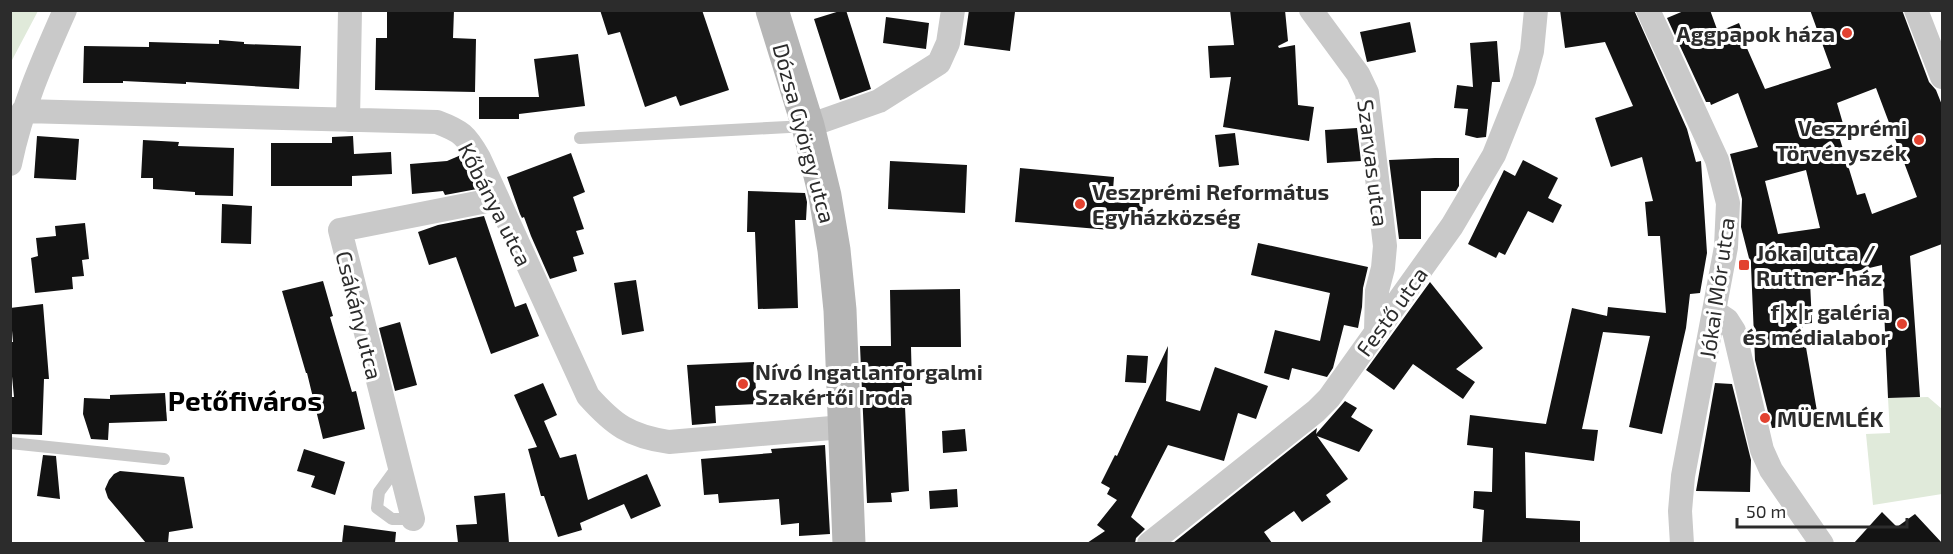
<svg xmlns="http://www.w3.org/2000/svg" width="1953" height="554" font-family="'Exo 2',sans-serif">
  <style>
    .green { fill: #e0eada }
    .building { fill: #131313; fill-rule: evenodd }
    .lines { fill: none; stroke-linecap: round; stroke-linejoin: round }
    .lane { stroke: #c9c9c9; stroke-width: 12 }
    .street { stroke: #c9c9c9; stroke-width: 24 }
    .secondary { stroke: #b6b6b6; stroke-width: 33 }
    .poi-dot { fill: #e24230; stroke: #fff; stroke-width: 2 }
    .labels { text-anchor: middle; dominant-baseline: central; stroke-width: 6; stroke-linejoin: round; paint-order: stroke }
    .poi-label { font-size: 22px; font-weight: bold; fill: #2c2c2c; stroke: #fff; text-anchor: start }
    .street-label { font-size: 22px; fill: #2c2c2c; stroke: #fff }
    .district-label { font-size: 28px; font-weight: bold; fill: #000; stroke: #fff }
  </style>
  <rect width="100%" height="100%" fill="#fff"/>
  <path class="green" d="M11 10 38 11 11 62 10 11Z
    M1928 397 1942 409V494L1873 505 1866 434 1890 433 1888 398Z"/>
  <path class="building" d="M387 10H454L453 38 476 39 475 92 375 90 376 38H387Z
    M600 10H702L729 90 680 106 676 96 645 107 620 32 608 35Z
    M843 10H846L871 89 840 100 814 19Z
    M969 10 1015 12 1010 51 964 45Z
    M1230 10H1285L1288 41 1278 46 1279 48 1295 45 1298 105 1314 107 1309 141 1223 127 1231 77 1210 78 1208 46 1234 45Z
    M1560 10H1634L1687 129 1696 162 1701 161 1707 253 1700 293 1690 294 1686 328 1662 434 1629 427 1650 336 1603 332 1582 429 1598 430 1594 461 1525 452 1526 518 1580 521V543H1482L1484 510 1473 508 1474 491 1492 492 1493 448 1467 445 1470 415 1546 424 1572 308 1607 316 1608 307 1666 313 1660 236H1648L1645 202 1653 201 1642 157 1611 167 1595 118 1633 106 1605 42 1565 48Z
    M1686 10H1710L1718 32 1739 23 1748 46H1746L1765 89 1831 68 1810 10H1902L1929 82 1936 90 1942 105V244L1910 256 1920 397 1888 398 1882 265 1810 282 1812 323 1802 324 1819 423 1772 428 1755 360 1751 266 1741 227 1742 199 1730 154 1758 147 1738 93 1711 105 1710 102H1706L1667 18ZM1876 88 1917 197 1872 214 1865 193 1857 195 1839 136 1846 134 1837 103ZM1806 170 1820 228 1778 234 1765 181Z
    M886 17 929 23 926 49 883 43Z
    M1410 22 1416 52 1367 62 1360 32Z
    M219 40 244 42V44L301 46 299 89 186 82V84L123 81V83H83L84 46 149 47V42L219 44Z
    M1497 41 1500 82H1492L1486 137 1477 138 1465 135 1468 109 1454 108 1457 85 1473 87 1470 43Z
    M578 54 585 106 519 114V119H479V97H539L534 59Z
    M1357 128 1361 161 1327 163 1325 130Z
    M1235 133 1239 165 1219 167 1215 135Z
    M37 136 79 139 76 180 34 178Z
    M353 136 354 154 391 152 392 174 352 176V186H271V143H332V137Z
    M143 140 179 142 178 146 234 148 233 196 195 195V192L153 189V178H141Z
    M571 153 585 192 573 197 584 229 576 231 584 254 573 257 577 271 550 279 531 236 524 217 522 218 520 214 507 177Z
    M461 155 477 189 445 195 443 191 412 194 410 164 447 161Z
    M1435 158H1459V186L1456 191H1421V239H1399L1389 160Z
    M1523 160 1558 178 1548 198 1562 205 1553 223 1528 211 1505 255 1499 252 1496 258 1468 244 1504 170 1515 176Z
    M890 161 967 165 965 213 888 209Z
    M1020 168 1114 177 1113 190 1144 193 1142 217 1111 215 1110 230 1015 222Z
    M748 191 805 193 807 202 806 220H795L798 308 758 309 755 232H747Z
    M222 204 252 206 251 244 221 243Z
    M484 216 515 307 526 303 539 336 491 354 456 257 429 265 418 232 438 225Z
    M85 223 89 259 82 260 84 276 72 277 73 289 35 293 31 258 38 256 36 238 56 236 55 226Z
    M1258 243 1368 267 1363 288 1362 307 1358 328 1344 325 1333 368 1327 377 1292 368 1289 380 1264 373 1275 330 1320 341 1330 293 1251 275Z
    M636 280 644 331 622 335 614 283Z
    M323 281 333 316 330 317 352 392 356 391 365 429 323 439 307 373H306L282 291Z
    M1430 282 1483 348 1456 369 1475 382 1463 399 1413 364 1394 390 1366 370Z
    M960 289 961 347H911L912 386H904L909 491 891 493 892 502 867 503 860 346H891L890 290Z
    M43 304 49 379H44L42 435 10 434V397H14L10 356V342H13L10 308Z
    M400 322 417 385 395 391 379 328Z
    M1168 346 1166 401 1200 411 1215 367 1268 386 1256 419 1238 413 1224 461 1168 445 1131 517 1145 529 1136 538 1135 543H1087L1105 531 1097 525 1117 500 1107 494 1110 488 1101 483 1115 455 1117 456Z
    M1127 355 1148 356 1146 383 1125 382Z
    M754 362 757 404 715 406 716 423 692 425 687 365Z
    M543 383 557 415 544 421 560 458 576 454 588 500 647 474 661 506 631 519 624 504 580 523 582 530 558 537 544 496H541L528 449 537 447 514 395Z
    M1715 383 1732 384 1751 460 1750 492 1696 491Z
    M165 393 167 421 109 423 108 440 91 439 83 414 84 398 110 399V395Z
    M1345 401 1357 408 1351 417 1373 430 1359 452 1317 436 1348 479 1326 495 1331 502 1302 522 1294 511 1264 532 1272 543H1173L1317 428 1316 434Z
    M965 429 967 451 943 453 942 431Z
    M825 445 830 534 799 536V523L781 525 779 499 719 503 718 494 704 495 701 459 772 453 771 449Z
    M304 449 345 462 335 495 311 487 315 476 297 471Z
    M43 455 56 456 60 499 37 496Z
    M120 471 184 477 193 528 169 532 168 543H146L108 498 105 489 109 480 114 474Z
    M957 489 958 507 930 509 929 491Z
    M505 493 509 543H458L456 525 477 524 474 496Z
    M1882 512 1897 527 1915 514 1942 543H1854Z
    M344 525 396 532 395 543H342Z"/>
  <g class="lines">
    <path class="lane" d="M580 138 807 126
      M10 443 164 459
      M398 466 379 492 377 508 392 519H413"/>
    <path class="street" d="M1311 10 1358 74 1367 93 1385 246 1383 268 1377 291 1376 331
      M1648 10 1717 160 1728 203 1726 247 1683 476 1680 511 1682 544
      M1916 10 1942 77
      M23 111 437 122C461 131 466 135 479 158L588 396C614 425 629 436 669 442L843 427
      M348 120 350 10
      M808 126 879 101 939 63 948 43 953 10
      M10 164C22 107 41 64 65 10
      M1715 312 1727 320 1734 331 1762 450 1771 470 1822 544
      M413 519 340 230 497 199
      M1149 544 1316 411 1329 398 1452 226 1494 155 1524 80 1532 51 1536 10"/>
    <path class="secondary" d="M772 10 808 126 825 196 834 250 840 310 849 544"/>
  </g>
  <g class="poi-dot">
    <circle cx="1847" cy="33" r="6"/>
    <circle cx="1919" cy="140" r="6"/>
    <circle cx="1080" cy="204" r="6"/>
    <rect x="1738" y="259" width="12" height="12" rx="3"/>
    <circle cx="1902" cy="324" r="6"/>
    <circle cx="743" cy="384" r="6"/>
    <circle cx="1765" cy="418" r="6"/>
  </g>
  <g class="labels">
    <g class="poi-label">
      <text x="1835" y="33" text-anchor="end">Aggpapok háza</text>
      <text x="1907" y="127" text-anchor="end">Veszprémi<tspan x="1907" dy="25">Törvényszék</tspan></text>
      <text x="1092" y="191">Veszprémi Református<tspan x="1092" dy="25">Egyházközség</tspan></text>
      <text x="1756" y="252">Jókai utca /<tspan x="1756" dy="25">Ruttner-ház</tspan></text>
      <text x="1890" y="311" text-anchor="end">f|x|r galéria<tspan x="1890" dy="25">és médialabor</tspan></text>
      <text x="755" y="371">Nívó Ingatlanforgalmi<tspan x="755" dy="25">Szakértői Iroda</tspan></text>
      <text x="1777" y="418">MÜEMLÉK</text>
    </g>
    <g class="street-label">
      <text transform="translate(805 133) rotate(75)">Dózsa György utca</text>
      <text transform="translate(1374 163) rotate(83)">Szarvas utca</text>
      <text transform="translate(496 204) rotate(63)">Kőbánya utca</text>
      <text transform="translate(1716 288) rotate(-82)">Jókai Mór utca</text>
      <text transform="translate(1391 311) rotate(-54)">Festő utca</text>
      <text transform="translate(360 315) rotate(76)">Csákány utca</text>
    </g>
    <g class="district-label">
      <text x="245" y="400">Petőfiváros</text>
    </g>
  </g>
  <rect width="1953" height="554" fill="none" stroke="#2c2c2c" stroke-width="24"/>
  <path d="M1737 518v9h170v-9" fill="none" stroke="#2c2c2c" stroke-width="3"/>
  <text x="1746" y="518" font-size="18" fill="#2c2c2c" stroke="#ffffff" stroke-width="4.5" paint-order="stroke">50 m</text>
</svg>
